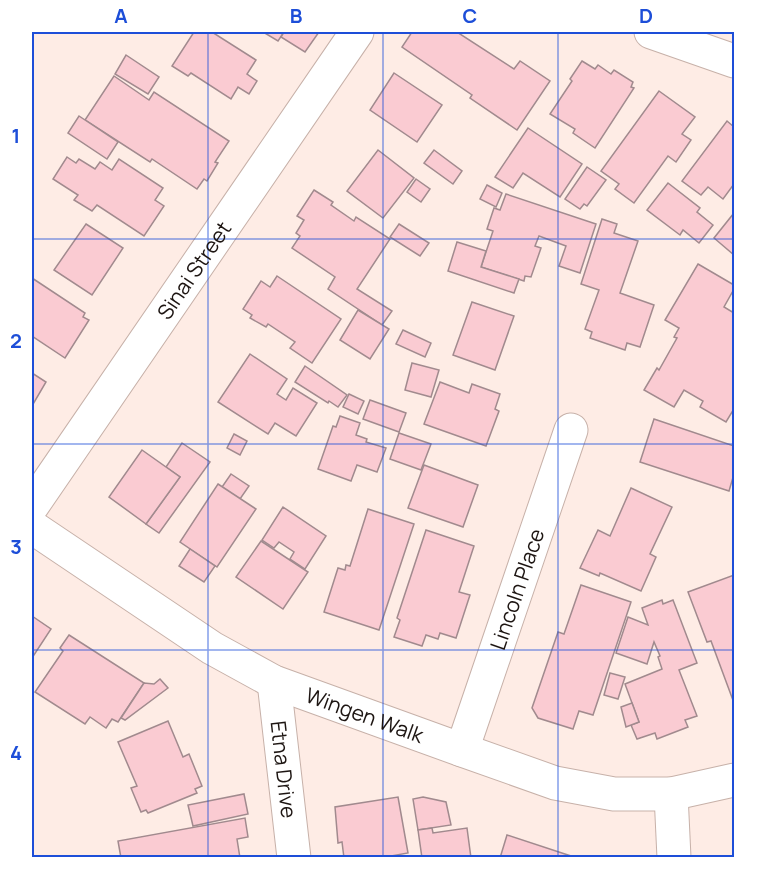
<svg xmlns="http://www.w3.org/2000/svg" width="766" height="889" font-family="Manrope,sans-serif">
  <style>
    .building { fill: #facbd2; stroke: #a18a8e; stroke-width: 1.5 }
    .lines { fill: none; stroke-linecap: round; stroke-linejoin: round }
    .street-casing { stroke: #c7b1a9; stroke-width: 35 }
    .street { stroke: #fff; stroke-width: 33 }
    .grid { fill: none; stroke: #1d4ed8; stroke-width: 1.5; stroke-opacity: 0.55 }
    .labels { text-anchor: middle; dominant-baseline: central; stroke-width: 4.5; stroke-linejoin: round; paint-order: stroke }
    .street-label { font-size: 21px; fill: #1d1512; stroke: #fff }
    .neatline { fill: none; stroke: #1d4ed8; stroke-width: 2 }
    .grid-label { font-size: 20px; text-anchor: middle; font-weight: bold; fill: #1d4ed8 }
  </style>
  <rect width="100%" height="100%" fill="#feece5"/>
  <g class="building">
    <polygon points="194,32 212,32 256,60 247,74 257,81 249,94 238,87 231,99 191,73 188,76 172,66"/>
    <polygon points="263,32 284,32 278,41"/>
    <polygon points="284,32 319,32 305,52 281,37"/>
    <polygon points="412,32 457,32 514,69 520,61 550,81 517,130 470,98 472,95 402,47"/>
    <polygon points="126,55 159,77 148,94 115,74"/>
    <polygon points="582,61 595,69 598,65 611,74 614,70 633,82 631,87 634,88 595,148 573,133 575,129 550,114 572,81 570,79"/>
    <polygon points="394,73 442,105 417,142 370,110"/>
    <polygon points="114,76 149,100 154,92 229,141 215,162 218,163 207,181 204,179 197,189 152,159 150,162 85,120"/>
    <polygon points="659,91 695,117 682,134 691,140 676,162 668,156 634,203 615,189 619,184 601,171"/>
    <polygon points="79,116 118,142 107,159 68,133"/>
    <polygon points="727,121 734,127 734,184 723,199 708,187 701,195 682,181"/>
    <polygon points="528,128 582,164 560,197 523,173 513,188 495,177"/>
    <polygon points="378,150 414,178 383,218 347,191"/>
    <polygon points="434,150 462,171 453,184 424,163"/>
    <polygon points="67,157 76,163 79,159 95,169 100,162 112,170 119,159 163,188 155,200 164,206 144,236 97,205 92,211 74,200 78,195 53,179"/>
    <polygon points="587,167 606,180 587,206 584,204 580,209 565,199"/>
    <polygon points="416,179 430,189 421,202 407,192"/>
    <polygon points="668,183 700,208 697,212 713,225 699,243 683,230 680,235 647,210"/>
    <polygon points="487,185 502,193 496,207 480,199"/>
    <polygon points="314,190 333,202 331,205 354,221 356,217 390,239 357,289 392,311 382,325 328,289 335,277 292,248 300,236 296,233 304,220 297,216"/>
    <polygon points="506,194 596,224 580,273 559,266 566,246 539,236 535,246 541,248 531,277 525,276 524,281 481,267 493,231 487,229 494,208 500,210"/>
    <polygon points="734,213 734,255 714,238"/>
    <polygon points="602,219 617,224 614,233 638,241 620,293 654,305 640,347 627,343 625,350 590,338 592,332 585,329 599,290 581,284"/>
    <polygon points="86,224 123,248 92,295 54,270"/>
    <polygon points="399,224 429,243 420,256 390,237"/>
    <polygon points="457,242 486,251 481,267 519,279 514,293 448,271"/>
    <polygon points="698,264 734,285 734,289 724,307 734,313 734,414 732,412 726,422 700,407 703,401 684,390 674,407 644,390 657,368 659,370 677,338 674,337 679,328 665,320"/>
    <polygon points="277,276 341,319 312,363 290,348 295,342 268,324 266,327 250,318 252,315 243,309 261,281 270,287"/>
    <polygon points="32,278 85,313 83,317 89,320 65,358 32,336"/>
    <polygon points="472,302 514,316 495,370 453,355"/>
    <polygon points="358,310 389,329 370,359 340,340"/>
    <polygon points="403,330 431,343 425,357 396,344"/>
    <polygon points="250,354 287,379 277,394 286,400 293,388 317,403 296,436 275,423 268,434 218,402"/>
    <polygon points="412,363 439,370 431,397 405,390"/>
    <polygon points="305,366 347,395 338,407 329,401 328,403 295,382"/>
    <polygon points="32,373 46,382 32,406"/>
    <polygon points="440,382 469,393 472,384 500,394 495,409 499,411 486,446 424,424"/>
    <polygon points="349,394 364,401 358,414 343,407"/>
    <polygon points="370,400 406,413 399,432 363,419"/>
    <polygon points="340,416 360,423 356,435 367,439 366,442 386,448 377,472 357,465 351,481 318,469 333,426 336,427"/>
    <polygon points="654,419 734,446 734,474 729,491 640,462"/>
    <polygon points="399,433 431,444 421,470 390,459"/>
    <polygon points="234,434 247,441 240,455 227,448"/>
    <polygon points="182,443 210,462 159,533 146,524 180,477 166,467"/>
    <polygon points="142,450 180,477 146,524 109,497"/>
    <polygon points="424,465 478,485 463,527 408,508"/>
    <polygon points="231,474 249,486 240,499 222,487"/>
    <polygon points="218,484 256,509 217,567 180,542"/>
    <polygon points="631,488 672,507 650,554 656,557 641,591 600,573 599,576 580,568 598,530 610,536"/>
    <polygon points="283,507 326,536 305,569 290,559 294,552 279,542 274,548 262,540"/>
    <polygon points="368,509 414,524 379,630 324,612 338,568 345,570 346,565 350,566"/>
    <polygon points="426,530 474,546 459,592 470,595 456,638 440,633 438,639 426,635 422,646 394,637 400,620 397,618"/>
    <polygon points="261,541 308,572 283,609 236,577"/>
    <polygon points="190,549 215,566 204,582 179,566"/>
    <polygon points="734,575 734,703 711,641 707,642 688,592"/>
    <polygon points="581,585 631,602 593,715 579,711 573,729 538,718 532,708 558,632 564,634"/>
    <polygon points="662,600 663,604 673,600 697,663 679,670 697,716 685,720 688,727 657,739 655,733 637,739 631,725 639,722 625,684 662,669 658,657 660,656 654,642 647,664 616,653 628,617 648,625 642,608"/>
    <polygon points="32,616 51,629 32,658"/>
    <polygon points="69,635 144,683 118,722 112,719 106,728 90,717 85,724 35,692 63,651 60,648"/>
    <polygon points="610,673 625,677 618,699 604,695"/>
    <polygon points="160,679 168,688 125,720 121,718 144,683 154,684"/>
    <polygon points="632,703 639,722 626,727 621,707"/>
    <polygon points="168,721 183,757 189,754 202,786 195,789 197,793 148,813 146,810 141,812 131,788 137,786 118,742"/>
    <polygon points="244,794 248,814 193,826 188,805"/>
    <polygon points="398,797 408,853 380,858 344,858 342,842 338,843 335,807"/>
    <polygon points="423,797 446,802 451,825 418,830 413,799"/>
    <polygon points="245,818 248,837 237,839 240,858 148,858 147,856 121,858 118,841"/>
    <polygon points="432,828 433,833 467,828 471,858 422,858 418,830"/>
    <polygon points="507,835 571,856 570,858 500,858"/>
  </g>
  <g class="lines">
    <defs>
      <g id="street">
        <polyline points="651,32 734,61"/>
        <path id="s1" d="M 32,506 L 357,32"/>
        <path id="s2" d="M 32,527 L 212,648 L 274,682 L 462,750 L 555,783 L 614,794 L 671,794 L 734,780"/>
        <path id="s3" d="M 274,682 L 294,858"/>
        <path id="s4" d="M 462,750 L 571,430"/>
        <polyline points="671,794 674,858"/>
      </g>
    </defs>
    <use href="#street" class="street-casing"/>
    <use href="#street" class="street"/>
  </g>
  <path class="grid" d="M 208,32 L 208,858M 383,32 L 383,858M 558,32 L 558,858M 32,239 L 734,239M 32,444 L 734,444M 32,650 L 734,650"/>
  <g class="labels">
    <g class="street-label">
      <text stroke="none"><textPath href="#s1" startOffset="286">Sinai Street</textPath></text>
      <text stroke="none"><textPath href="#s4" startOffset="170">Lincoln Place</textPath></text>
      <text stroke="none"><textPath href="#s2" startOffset="384">Wingen Walk</textPath></text>
      <text stroke="none"><textPath href="#s3" startOffset="88">Etna Drive</textPath></text>
    </g>
  </g>
  <rect width="766" height="889" fill="none" stroke="#ffffff" stroke-width="66"/>
  <rect x="33" y="33" width="700" height="823" class="neatline"/>
  <g class="grid-label">
    <text x="121" y="23">A</text>
    <text x="296" y="23">B</text>
    <text x="470" y="23">C</text>
    <text x="646" y="23">D</text>
    <text x="16" y="143">1</text>
    <text x="16" y="348">2</text>
    <text x="16" y="554">3</text>
    <text x="16" y="760">4</text>
  </g>
</svg>
